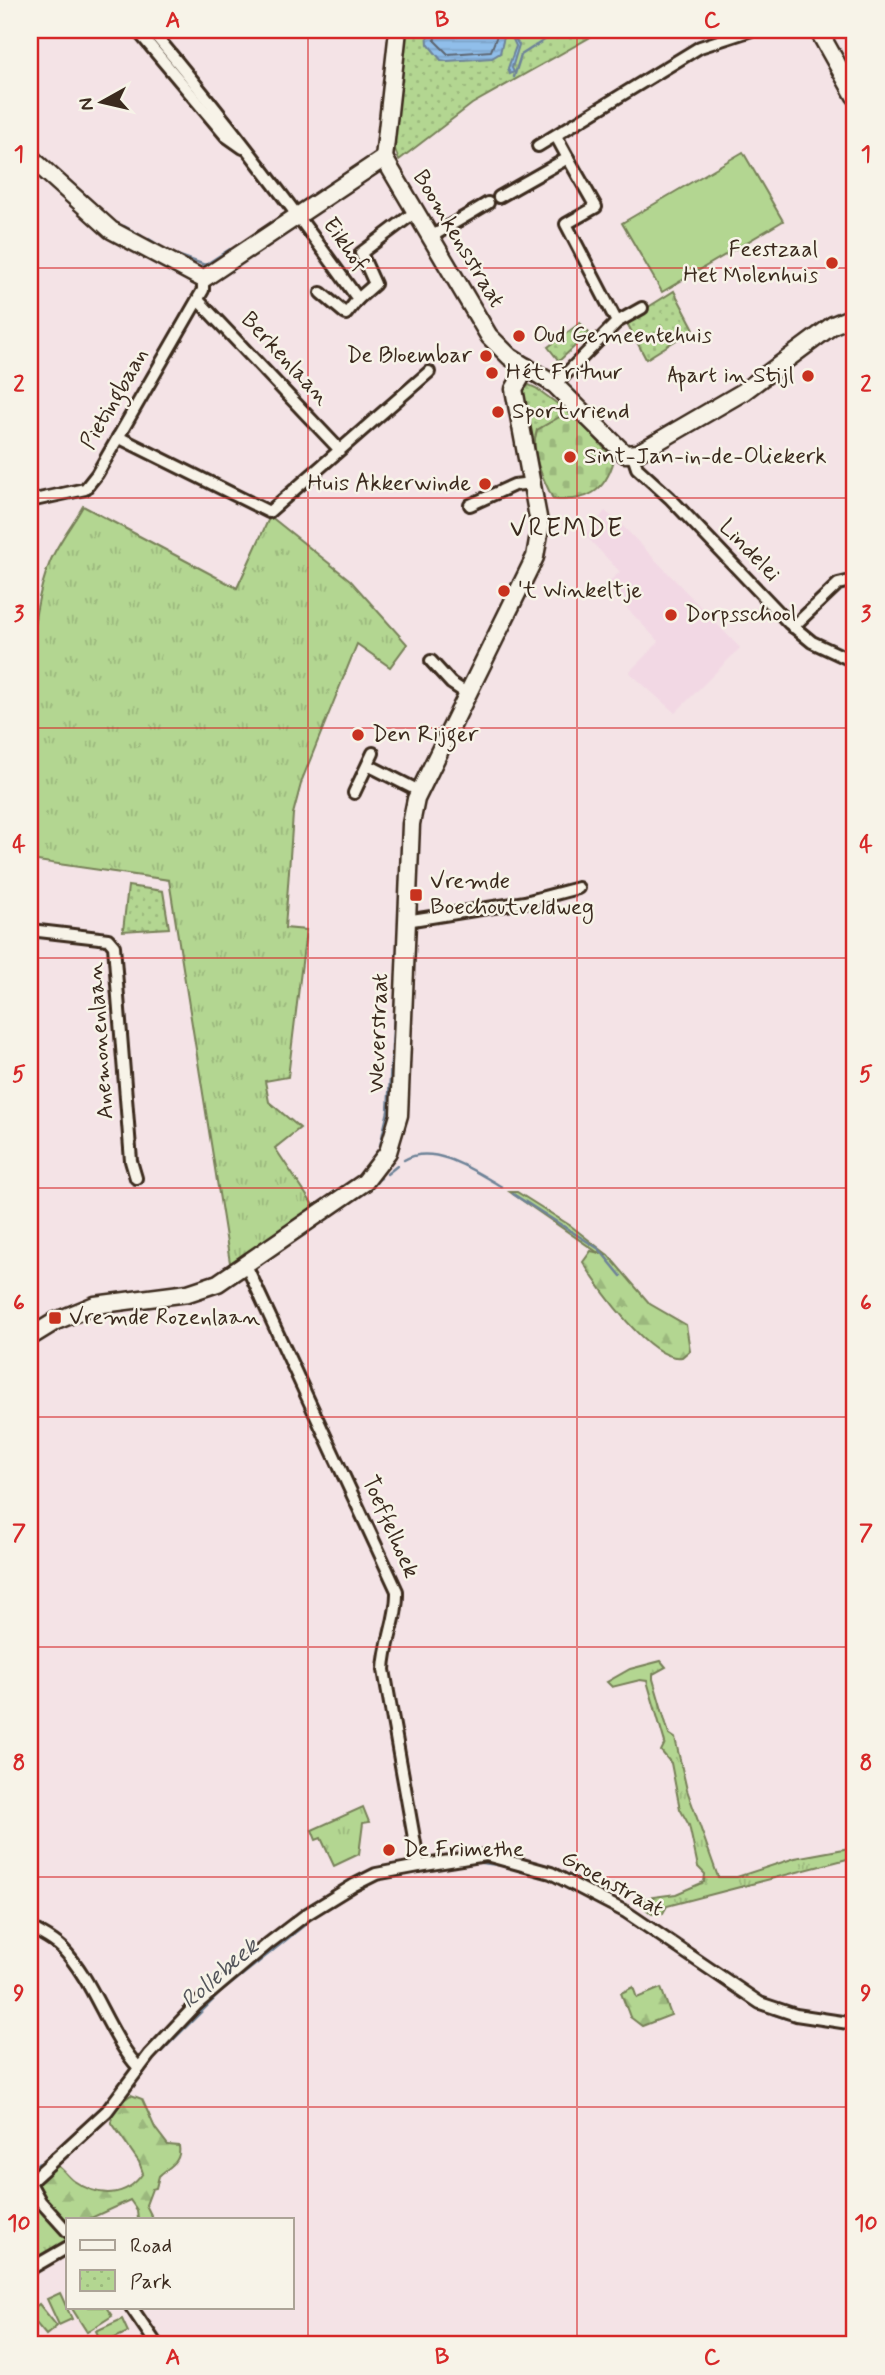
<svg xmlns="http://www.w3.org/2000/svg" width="885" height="2375" font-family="Mynerve,sans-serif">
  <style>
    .built { fill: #f2d8e4 }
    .grass { fill: url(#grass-tufts); stroke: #778058; stroke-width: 2 }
    .forest { fill: url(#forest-firs); stroke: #778058; stroke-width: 2 }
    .cemetery { fill: url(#cemetery-stones); stroke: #778058; stroke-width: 2 }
    .park { fill: url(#park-dots); stroke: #778058; stroke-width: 2 }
    .garden { fill: #b3d691; stroke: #778058; stroke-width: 2 }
    .water { fill: url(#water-rules); stroke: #6e8398; stroke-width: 2 }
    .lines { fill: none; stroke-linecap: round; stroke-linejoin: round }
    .shore { stroke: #5d6570; stroke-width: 2 }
    .stream { stroke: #6e8398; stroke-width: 2.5 }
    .street-casing { stroke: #3b2a1e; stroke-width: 16 }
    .secondary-casing { stroke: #3b2a1e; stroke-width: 21 }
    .street { stroke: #f7f3e8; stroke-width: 10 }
    .secondary { stroke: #f7f3e8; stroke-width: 16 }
    .grid { fill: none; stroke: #d62828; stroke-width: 2; stroke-opacity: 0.55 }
    .poi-dot { fill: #c8321e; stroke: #f7f3e8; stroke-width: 2.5 }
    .labels { text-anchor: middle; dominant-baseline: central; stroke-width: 5; stroke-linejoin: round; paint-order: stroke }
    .street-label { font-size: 23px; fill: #3b2a1e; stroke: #f7f3e8 }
    .poi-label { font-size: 23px; fill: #3b2a1e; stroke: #f7f3e8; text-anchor: start }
    .water-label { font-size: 24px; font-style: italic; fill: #54565b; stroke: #f7f3e8 }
    .quarter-label { font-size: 26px; letter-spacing: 2px; fill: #3b2a1e; stroke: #f7f3e8 }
    .neatline { fill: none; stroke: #d62828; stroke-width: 2.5 }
    .grid-label { font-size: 23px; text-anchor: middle; font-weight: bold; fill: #d62828 }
  </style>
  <defs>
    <pattern id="grass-tufts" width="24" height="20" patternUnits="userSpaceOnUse" patternTransform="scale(1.75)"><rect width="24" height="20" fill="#b3d691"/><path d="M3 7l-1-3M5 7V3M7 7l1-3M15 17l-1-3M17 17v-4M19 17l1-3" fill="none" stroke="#9bb87d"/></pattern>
    <pattern id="forest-firs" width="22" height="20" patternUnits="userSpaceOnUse" patternTransform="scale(1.75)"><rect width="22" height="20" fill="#b3d691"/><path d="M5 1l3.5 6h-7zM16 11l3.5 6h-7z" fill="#9bb87d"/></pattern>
    <pattern id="cemetery-stones" width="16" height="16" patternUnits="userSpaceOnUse" patternTransform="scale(1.75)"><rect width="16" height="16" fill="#b3d691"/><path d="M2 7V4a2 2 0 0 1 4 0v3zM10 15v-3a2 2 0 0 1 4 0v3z" fill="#9bb87d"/></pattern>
    <pattern id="park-dots" width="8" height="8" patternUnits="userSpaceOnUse" patternTransform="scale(1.75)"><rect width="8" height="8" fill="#b3d691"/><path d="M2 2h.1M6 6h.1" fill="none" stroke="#9bb87d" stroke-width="1.8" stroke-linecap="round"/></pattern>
    <pattern id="water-rules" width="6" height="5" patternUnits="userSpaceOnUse" patternTransform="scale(1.75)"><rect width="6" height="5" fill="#90beea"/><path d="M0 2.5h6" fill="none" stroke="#7da3c8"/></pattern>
  </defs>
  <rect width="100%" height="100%" fill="#f4e3e6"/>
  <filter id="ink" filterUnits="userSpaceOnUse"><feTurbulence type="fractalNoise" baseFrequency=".0143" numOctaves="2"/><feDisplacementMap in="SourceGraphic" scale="14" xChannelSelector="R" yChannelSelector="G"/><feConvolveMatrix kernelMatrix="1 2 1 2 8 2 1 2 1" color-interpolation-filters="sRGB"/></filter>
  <g filter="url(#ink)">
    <polygon class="built" points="605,511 620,523 740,648 675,713 629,672 659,642 605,585 620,572 585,535"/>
    <g class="grass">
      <path d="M 83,506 L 237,588 L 270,516 L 350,580 L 407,644 L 390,667 L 357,644 L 302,780 L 293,814 L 285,928 L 306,930 L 288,1077 L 265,1081 L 269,1102 L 300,1128 L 275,1148 L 315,1208 L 231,1269 L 169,880 L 30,860 C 30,775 18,640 50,562 C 58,542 73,524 83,506 Z"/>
      <polygon points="510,1192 517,1192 571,1226 608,1255 597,1252"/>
      <polygon points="661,1661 666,1667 653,1674 653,1679 669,1734 675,1738 687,1790 718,1877 737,1877 795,1858 855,1847 855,1857 667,1906 663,1913 652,1914 646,1909 645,1898 676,1894 704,1882 705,1874 698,1867 689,1825 680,1809 671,1763 661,1751 665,1743 647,1681 640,1680 612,1687 607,1682 630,1669"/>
      <polygon points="363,1807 369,1822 363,1823 359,1854 334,1866 321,1838 316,1840 312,1830"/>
      <polygon points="38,2209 68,2239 30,2262 30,2217"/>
    </g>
    <g class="forest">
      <path d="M 591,1251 L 608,1255 L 650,1304 L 686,1325 L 690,1350 L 682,1357 C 650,1362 599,1288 583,1262 Z"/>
      <polygon points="633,1987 637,1998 661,1988 671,2015 642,2026 630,2017 621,1993"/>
      <path d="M 131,2095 L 142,2099 L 155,2128 L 168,2145 L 179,2146 C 182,2163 168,2167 159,2176 L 156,2188 L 152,2189 L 146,2205 L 153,2219 L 138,2219 L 137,2210 L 130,2200 L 89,2219 L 68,2219 L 63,2222 L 37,2189 C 37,2179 49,2167 58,2166 C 64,2170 68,2177 74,2181 C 99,2198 126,2198 143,2173 L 139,2162 L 112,2123 L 111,2116 L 122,2101 Z"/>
    </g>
    <path class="cemetery" d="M 561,416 L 581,421 L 614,460 C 605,493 586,502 553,499 C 542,476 531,457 536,430 Z"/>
    <g class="park">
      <polygon points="405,30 603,30 472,104 399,160 394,147"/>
      <polygon points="674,291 694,329 646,359 626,321"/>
      <polygon points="580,323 589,333 559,361 548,347"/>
      <polygon points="529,385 536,388 581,421 561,416 537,430 533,446 522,391"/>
      <polygon points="128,886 163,891 169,928 123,931"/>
    </g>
    <g class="garden">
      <polygon points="743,152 783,221 662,292 622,223"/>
      <polygon points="60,2293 72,2319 59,2325 47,2299"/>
      <polygon points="39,2304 57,2326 46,2335 30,2316 30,2311"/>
      <polygon points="71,2307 106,2307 112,2316 87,2332"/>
      <polygon points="122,2319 128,2332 102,2344 96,2331"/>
    </g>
    <polygon class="water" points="427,30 509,30 519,45 512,68 514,72 510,74 508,68 516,46 510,33 505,33 500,53 492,58 447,61 441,60 428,44"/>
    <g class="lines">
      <polyline class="shore" points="434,30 435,41 448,54 491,51 499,30"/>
      <g class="stream">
        <polyline points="402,77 406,30"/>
        <polyline points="514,77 521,55 560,30"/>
        <polyline points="124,226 142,236"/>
        <polyline points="149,239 160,246"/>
        <polyline points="177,255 205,265 230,249"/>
        <polyline points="380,1146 388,1111 394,1014"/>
        <path d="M 404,1160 C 434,1142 476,1172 502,1187"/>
        <polyline points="387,1174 397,1166"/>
        <polyline points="372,1184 381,1178"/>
        <polyline points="513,1194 599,1249 621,1276"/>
        <polyline points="474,1862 506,1866"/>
        <polyline points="384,1878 402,1874"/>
        <polyline points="772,2014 787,2019"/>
        <polyline points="825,2025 855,2029"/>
        <polyline points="160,2053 220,1993 307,1923"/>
        <polyline points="58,2148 76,2133"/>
        <polyline points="30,2166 41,2163 53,2153"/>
      </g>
      <defs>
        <g id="street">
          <polyline points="137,30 226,136 243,148"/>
          <path d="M 151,30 C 224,117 292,206 358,299 L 346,314 L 321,293"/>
          <polyline points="538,146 700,47 752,30"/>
          <polyline points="568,158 596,207 566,224 617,322"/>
          <polyline points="499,197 568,158 556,136"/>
          <polyline points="429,238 488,203"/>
          <polyline points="358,299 375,284 361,253 415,212"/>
          <polyline points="198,300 339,449"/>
          <polyline points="555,385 617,322 642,308"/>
          <polyline points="118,437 269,512 429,372"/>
          <polyline points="625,454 634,459 637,468 670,498 789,623 812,642 855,662"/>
          <polyline points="30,501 85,489 97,474 203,290 203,279"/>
          <polyline points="470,505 514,485 532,483"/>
          <polyline points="793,627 838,584 855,580"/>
          <polyline points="431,661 451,683 466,693"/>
          <polyline points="368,765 419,791"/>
          <polyline points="354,793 373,753"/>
          <polyline points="406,921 525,902 578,888"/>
          <polyline points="30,930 108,939 114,946 131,1161 136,1178"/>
          <path d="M 246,1265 L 397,1591 C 398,1618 385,1642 384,1670 L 419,1866"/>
          <path d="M 30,1927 C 41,1934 53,1939 62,1948 C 95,1982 107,2033 139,2068"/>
          <polyline points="30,2182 107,2111 149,2055 196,2005 269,1943 307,1914 354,1885 376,1874 419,1866 486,1855 551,1873 626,1912 760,2003 796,2015 855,2024"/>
          <polyline points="30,2183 40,2201 68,2232"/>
          <polyline points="30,2269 68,2247"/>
          <polyline points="131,2307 157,2345"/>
        </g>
        <g id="secondary">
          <polyline points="818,30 855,96"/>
          <polyline points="30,157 111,230 203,279 384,158"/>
          <polyline points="384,158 489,336 510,357 555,385 625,454 638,453 743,392 833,325 855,316"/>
          <polyline points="384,158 398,30"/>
          <polyline points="30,1337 56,1321 95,1305 188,1293 218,1283 365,1182 388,1152 399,1115 411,824 416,799 535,557 540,528 514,389 527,367"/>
        </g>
      </defs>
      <use href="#street" class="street-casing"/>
      <use href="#secondary" class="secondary-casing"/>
      <use href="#street" class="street"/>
      <use href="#secondary" class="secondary"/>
    </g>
  </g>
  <path class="grid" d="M 308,30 L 308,2345M 577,30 L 577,2345M 30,268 L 855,268M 30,498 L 855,498M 30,728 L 855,728M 30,958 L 855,958M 30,1188 L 855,1188M 30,1417 L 855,1417M 30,1647 L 855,1647M 30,1877 L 855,1877M 30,2107 L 855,2107"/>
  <g class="poi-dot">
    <circle cx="832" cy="263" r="7"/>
    <circle cx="519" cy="336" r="7"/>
    <circle cx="486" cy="356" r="7"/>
    <circle cx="492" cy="373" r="7"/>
    <circle cx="808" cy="376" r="7"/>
    <circle cx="498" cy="412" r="7"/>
    <circle cx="570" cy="457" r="7"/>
    <circle cx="485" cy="484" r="7"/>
    <circle cx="504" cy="591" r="7"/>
    <circle cx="671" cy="615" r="7"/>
    <circle cx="358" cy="735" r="7"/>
    <rect x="409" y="888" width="14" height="14" rx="3.5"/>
    <rect x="48" y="1311" width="14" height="14" rx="3.5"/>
    <circle cx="389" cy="1850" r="7"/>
  </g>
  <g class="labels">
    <g class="street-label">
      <text transform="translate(458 239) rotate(59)">Boomkensstraat</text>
      <text transform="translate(345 245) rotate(54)">Eikhof</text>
      <text transform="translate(285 359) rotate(47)">Berkenlaan</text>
      <text transform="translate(115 399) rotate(-60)">Pietingbaan</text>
      <text transform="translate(749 551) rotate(46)">Lindelei</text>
      <text transform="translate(379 1033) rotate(-88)">Weverstraat</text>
      <text transform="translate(101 1041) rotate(-94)">Anemonenlaan</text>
      <text transform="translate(390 1527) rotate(66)">Toeffelhoek</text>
      <text transform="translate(612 1884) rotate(29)">Groenstraat</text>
    </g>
    <g class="poi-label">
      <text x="818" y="250" text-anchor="end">Feestzaal<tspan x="818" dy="26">Het Molenhuis</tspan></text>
      <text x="533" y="336">Oud Gemeentehuis</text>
      <text x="472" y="356" text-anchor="end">De Bloembar</text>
      <text x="506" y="373">Hét Frituur</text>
      <text x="794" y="376" text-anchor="end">Apart in Stijl</text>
      <text x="512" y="412">Sportvriend</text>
      <text x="584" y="457">Sint-Jan-in-de-Oliekerk</text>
      <text x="471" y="484" text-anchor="end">Huis Akkerwinde</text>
      <text x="518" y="591">'t Winkeltje</text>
      <text x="685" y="615">Dorpsschool</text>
      <text x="372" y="735">Den Rijger</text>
      <text x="430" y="882">Vremde<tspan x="430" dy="26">Boechoutveldweg</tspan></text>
      <text x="69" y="1318">Vremde Rozenlaan</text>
      <text x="403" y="1850">De Frimethe</text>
    </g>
    <g class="water-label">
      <text transform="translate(220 1974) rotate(-41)">Rollebeek</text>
    </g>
    <g class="quarter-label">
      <text x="567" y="529">VREMDE</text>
    </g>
  </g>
  <rect width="885" height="2375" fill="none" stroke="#f7f3e8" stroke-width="77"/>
  <rect x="66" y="2218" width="228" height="91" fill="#f7f3e8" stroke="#aca397" stroke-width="2"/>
  <rect x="80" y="2240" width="35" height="10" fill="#f7f3e8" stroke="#aca397" stroke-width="2"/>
  <text x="130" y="2252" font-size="21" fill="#3b2a1e">Road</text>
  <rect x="80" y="2270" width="35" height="21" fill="url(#park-dots)" stroke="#aca397" stroke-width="2"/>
  <text x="130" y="2288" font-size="21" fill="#3b2a1e">Park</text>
  <g transform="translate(102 102) rotate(262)" stroke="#f7f3e8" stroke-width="5" paint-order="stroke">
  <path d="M0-5L12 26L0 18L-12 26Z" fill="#3b2a1e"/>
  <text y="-10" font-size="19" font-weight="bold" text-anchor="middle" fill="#3b2a1e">N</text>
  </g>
  <rect x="38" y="38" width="808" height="2298" class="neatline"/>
  <g class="grid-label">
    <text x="173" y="27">A</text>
    <text x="442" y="27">B</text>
    <text x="712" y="27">C</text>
    <text x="19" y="161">1</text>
    <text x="866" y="161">1</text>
    <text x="19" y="391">2</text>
    <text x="866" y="391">2</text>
    <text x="19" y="621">3</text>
    <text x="866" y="621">3</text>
    <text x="19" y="851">4</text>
    <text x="866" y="851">4</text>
    <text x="19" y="1081">5</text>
    <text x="866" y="1081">5</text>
    <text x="19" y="1310">6</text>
    <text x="866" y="1310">6</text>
    <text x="19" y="1540">7</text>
    <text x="866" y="1540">7</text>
    <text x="19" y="1770">8</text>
    <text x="866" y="1770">8</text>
    <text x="19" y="2000">9</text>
    <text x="866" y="2000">9</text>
    <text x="19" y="2230">10</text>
    <text x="866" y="2230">10</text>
    <text x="173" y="2364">A</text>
    <text x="442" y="2364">B</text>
    <text x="712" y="2364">C</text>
  </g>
</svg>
